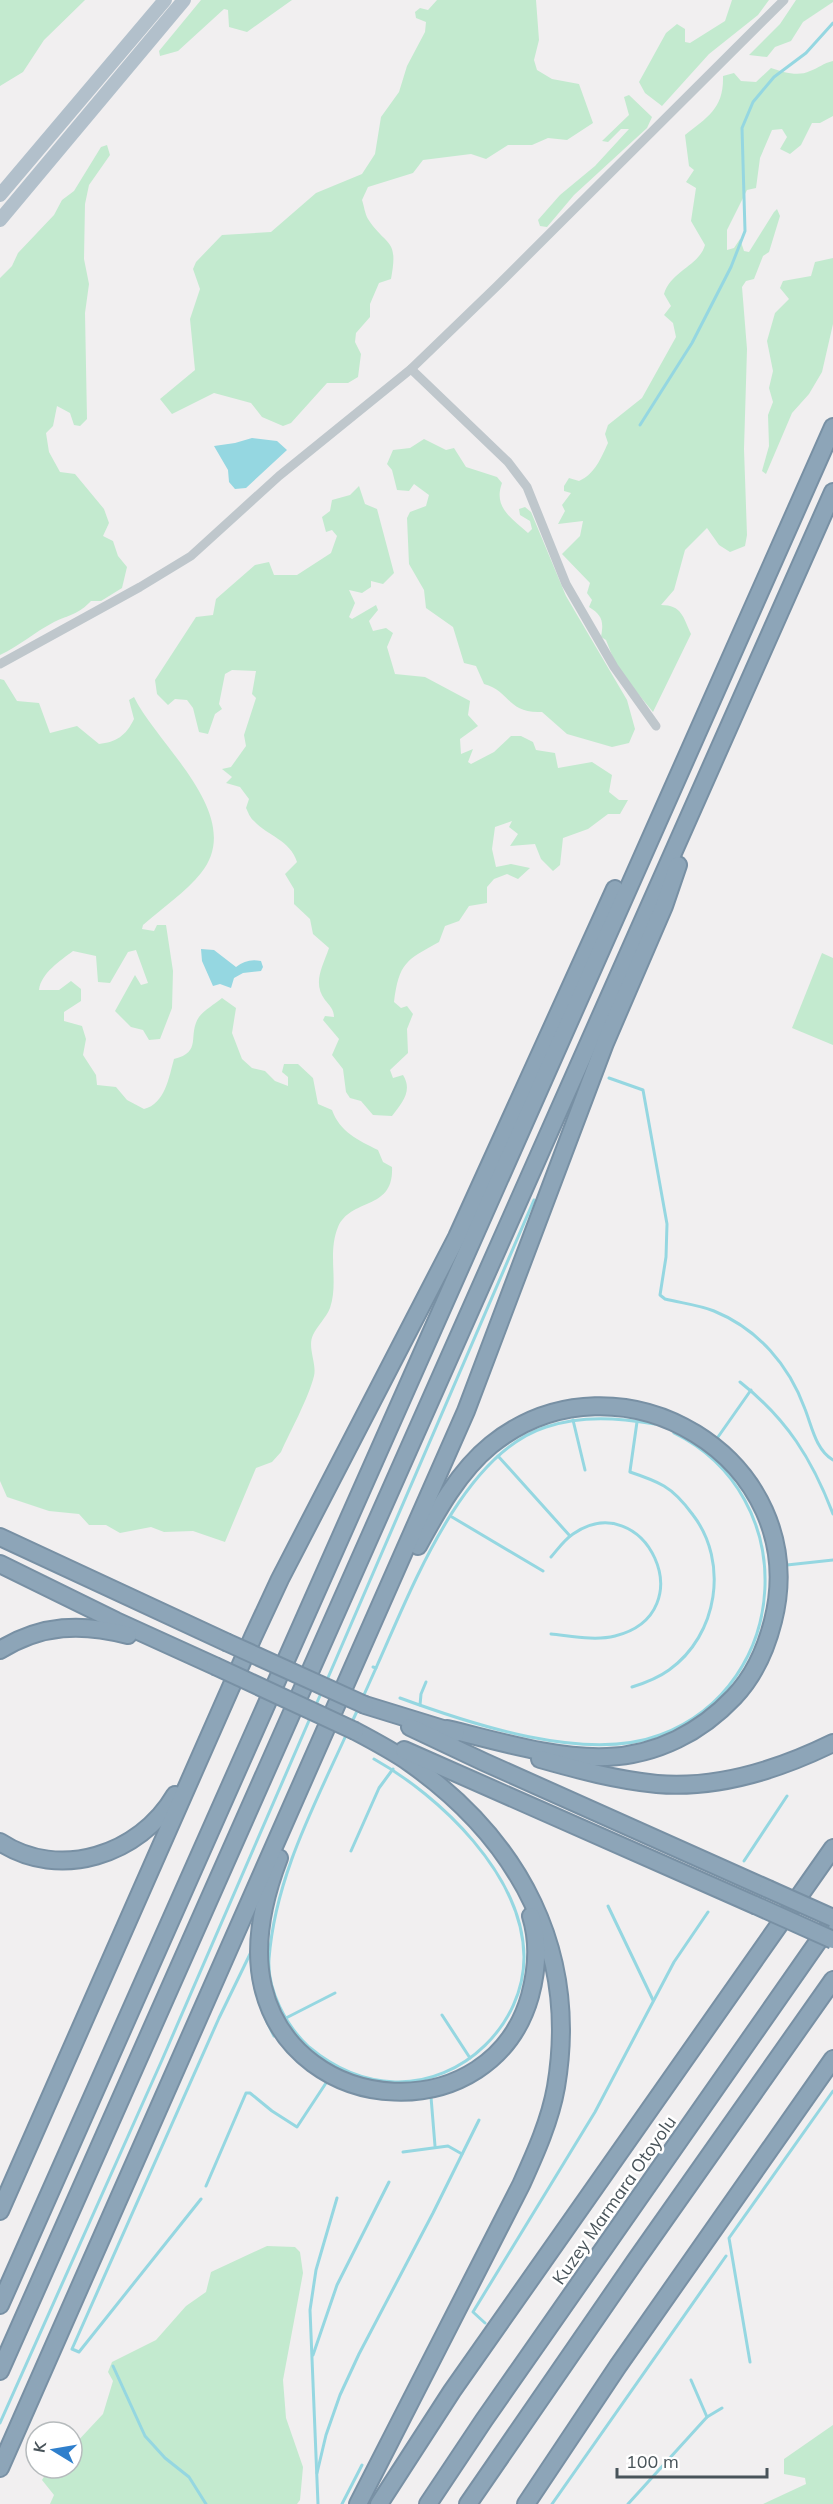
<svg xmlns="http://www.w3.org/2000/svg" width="833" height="2504" font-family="Mulish,sans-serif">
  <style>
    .green { fill: #c3eacf }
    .water { fill: #95d7e1 }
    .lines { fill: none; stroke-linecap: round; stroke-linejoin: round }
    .stream { stroke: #95d7e1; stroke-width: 3 }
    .highway-casing { stroke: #7890a4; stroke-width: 20 }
    .street { stroke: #bfc7cc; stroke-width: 9 }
    .primary { stroke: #b2c0cb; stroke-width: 14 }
    .highway { stroke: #8da5b8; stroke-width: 16 }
    .highway-bridge-casing { stroke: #7890a4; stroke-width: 20; stroke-linecap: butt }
    .highway-bridge { stroke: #8da5b8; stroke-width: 16 }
    .labels { text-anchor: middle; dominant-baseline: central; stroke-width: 5; stroke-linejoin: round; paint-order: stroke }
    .street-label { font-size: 18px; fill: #49545a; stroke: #fff }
  </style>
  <rect width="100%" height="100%" fill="#f1eff0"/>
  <g class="green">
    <polygon points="0,0 85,0 44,40 23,72 0,86"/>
    <polygon points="201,0 292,0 247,32 229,27 228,10 224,9 178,51 160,56 159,51"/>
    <path d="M 437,0 L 536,0 L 539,40 L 534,60 L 537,70 L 552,79 L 579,84 L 593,123 L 567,140 L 548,138 L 532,145 L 508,145 L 486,159 L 471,154 L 423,160 L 413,173 L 368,187 L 362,200 C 364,206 365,214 368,219 C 386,247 399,237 391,279 L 379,283 L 370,304 L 370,317 L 356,333 L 355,342 L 361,354 L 358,377 L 348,383 L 327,383 L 291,423 L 283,426 L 262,417 L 251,403 L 214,393 L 172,414 L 160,399 L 195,370 L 190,319 L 200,289 L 193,269 L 196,262 L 222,235 L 271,232 L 316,193 L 362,174 L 375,154 L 381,117 L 399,92 L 407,66 L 425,32 L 426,22 L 416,18 L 415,12 L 420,8 L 428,10 Z"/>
    <polygon points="732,0 769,0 758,15 709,54 662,106 645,93 639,82 666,33 677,24 685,29 685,42 690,43 725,21"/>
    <polygon points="796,0 833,0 833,2 803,22 791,41 775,47 767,57 749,55 780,24"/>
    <path d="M 833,61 L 833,116 L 820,123 L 812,123 L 801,145 L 790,154 L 780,149 L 787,137 L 782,129 L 772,130 L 760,158 L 756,188 L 747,190 L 727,230 L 727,250 L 734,248 L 740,239 L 744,251 L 749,252 L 774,212 L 777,209 L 780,216 L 769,252 L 763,256 L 754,279 L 746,281 L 742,287 L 747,349 L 744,449 L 747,535 L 745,546 L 730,552 L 719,545 L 707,528 L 685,550 L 674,590 L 661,605 C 682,605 683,617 691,634 L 653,712 L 617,668 L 606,640 L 601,637 C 604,621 602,615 589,607 L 592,600 L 587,593 L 590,583 L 562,554 L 580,536 L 583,521 L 558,524 L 565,511 L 562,505 L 571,493 L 564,491 L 564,486 L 569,478 L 579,481 C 595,474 601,458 608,443 L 605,434 L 608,425 L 642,398 L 676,337 L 673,323 L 664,315 L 671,306 L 664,294 C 671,271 699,266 705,245 L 691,221 L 696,188 L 686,182 L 694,170 L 689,166 L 685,135 C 708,117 724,108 723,76 L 734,73 L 741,81 L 756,82 L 771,68 C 783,72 798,77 810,71 C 819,68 823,63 833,61 Z"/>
    <polygon points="629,95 652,117 647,128 574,195 547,227 540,226 538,220 560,195 595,166 629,129 621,129 608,142 602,141 629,115 624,97"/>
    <path d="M 107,145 L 110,155 L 89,185 L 85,204 L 84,259 L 89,284 L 85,313 L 87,419 L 80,426 L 74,425 L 70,413 L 57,406 L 53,426 L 46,433 L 49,452 L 60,472 L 75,474 L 104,509 L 109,523 L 103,536 L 113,541 L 118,556 L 127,567 L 122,588 L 101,601 L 91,601 C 79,614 69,615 54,622 C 35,632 19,646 0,655 L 0,278 L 12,266 L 18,253 L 54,215 L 62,200 L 74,191 L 101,147 Z"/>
    <polygon points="833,258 833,324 822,372 809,394 792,413 766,474 762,471 769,446 768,415 773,402 769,388 773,371 767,341 775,313 789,299 780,288 783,281 811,276 815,262"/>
    <path d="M 424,439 L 446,450 L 454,448 L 466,467 L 497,477 L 502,483 C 493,507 511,518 528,533 L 532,529 L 530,521 L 520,515 L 519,509 L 525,507 L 531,512 L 566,596 L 627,700 L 635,729 L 629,743 L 612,747 L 567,734 L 542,712 C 508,714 510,691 484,684 L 476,666 L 464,663 L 453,627 L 426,608 L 424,590 L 409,564 L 407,518 L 410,512 L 426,506 L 429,495 L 414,484 L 409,491 L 397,490 L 392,470 L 387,464 L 393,450 L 410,448 Z"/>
    <path d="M 359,486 L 365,504 L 377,509 L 394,573 L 383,584 L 371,581 L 371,587 L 362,593 L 349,590 L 355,603 L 349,617 L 352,619 L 376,605 L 378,610 L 369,621 L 373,631 L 386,628 L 393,633 L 387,647 L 395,674 L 425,677 L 470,701 L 468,715 L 478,726 L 460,739 L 461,754 L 473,749 L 468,762 L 471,764 L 494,752 L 511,736 L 521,736 L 533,742 L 536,750 L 555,753 L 558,768 L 592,762 L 612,775 L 609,792 L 619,800 L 628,800 L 620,814 L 608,814 L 588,829 L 563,838 L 560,865 L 553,871 L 541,859 L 535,844 L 510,846 L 518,834 L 509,827 L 512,821 L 495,827 L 492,849 L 496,867 L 511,864 L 530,868 L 518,879 L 507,874 L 494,879 L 487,887 L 487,903 L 469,906 L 459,921 L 445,926 L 439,942 C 406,960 399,963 394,1002 L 401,1008 L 407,1006 L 413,1014 L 407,1029 L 408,1053 L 390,1070 L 393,1078 L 403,1075 C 413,1091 402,1103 392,1116 L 373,1115 L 361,1101 L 350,1098 L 346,1092 L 343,1069 L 332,1055 L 339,1039 L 323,1020 L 325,1016 L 334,1017 C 334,1009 329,1005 325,1000 C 312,983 323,966 329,948 L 313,934 L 310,919 L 294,904 L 294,889 L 285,874 L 297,862 C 290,840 268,836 254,821 C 250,818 248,812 246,808 L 249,799 L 240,787 L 226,783 L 232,777 L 222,769 L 231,767 L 246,746 L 244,735 L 256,698 L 252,694 L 256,671 L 232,670 L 225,674 L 219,704 L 222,709 L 215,714 L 208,734 L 199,732 L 193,708 L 187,700 L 175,699 L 168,705 L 157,694 L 155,680 L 196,617 L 213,615 L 216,599 L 255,565 L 269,562 L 274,575 L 297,575 L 331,553 L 337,536 L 332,530 L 326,532 L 322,517 L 330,511 L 332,500 L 350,495 Z"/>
    <path d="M 0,679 L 4,680 L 17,701 L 39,703 L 50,733 L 77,726 L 99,744 C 116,742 126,736 134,719 L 129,700 L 134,697 C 157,745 247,816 201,873 C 187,891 161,909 143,925 L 142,929 L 154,931 L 157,925 L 166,925 L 173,971 L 172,1008 L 160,1039 L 149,1040 L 143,1030 L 131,1027 L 115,1011 L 135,975 L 141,985 L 148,983 L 136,950 L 128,952 L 110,983 L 98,982 L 96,956 L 73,951 C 60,961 41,973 39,990 L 59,990 L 71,981 L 81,989 L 81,1001 L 64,1012 L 64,1021 L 82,1026 L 86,1039 L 83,1055 L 96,1075 L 97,1085 L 116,1087 L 127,1100 L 144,1109 C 165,1104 169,1077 174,1059 C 203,1052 187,1035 199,1017 C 204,1010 215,1004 222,998 L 236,1008 L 232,1033 L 242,1059 L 252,1068 L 265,1071 L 275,1081 L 288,1086 L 288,1077 L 282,1072 L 284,1064 L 298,1064 L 313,1078 L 318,1104 L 332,1110 C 340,1132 358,1140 378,1150 L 383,1162 L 392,1167 C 394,1211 351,1197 338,1227 C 327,1254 339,1281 330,1308 C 326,1318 317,1326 313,1335 C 307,1347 317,1364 314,1376 C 308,1399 291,1430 281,1452 L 272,1462 L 256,1468 L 225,1542 L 193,1531 L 164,1532 L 151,1527 L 120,1533 L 106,1525 L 89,1525 L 79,1514 L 49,1511 L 7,1497 L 0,1481 Z"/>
    <polygon points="822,953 833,958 833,1045 792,1028"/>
    <path d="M 267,2246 L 295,2247 L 300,2252 L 303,2273 L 283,2380 L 286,2418 L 303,2467 L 300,2500 L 297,2504 L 50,2504 L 54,2495 L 42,2480 C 49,2467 58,2468 72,2468 L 74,2445 L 103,2414 L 113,2381 L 108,2372 L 112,2362 L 156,2340 L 186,2306 L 206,2292 L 211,2272 Z"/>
    <polygon points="833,2425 833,2504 763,2504 806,2484 805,2478 784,2474 784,2459"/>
  </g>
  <g class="water">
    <polygon points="252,438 277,441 287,450 246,488 235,489 229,482 228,470 214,446 235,443"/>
    <path d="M 201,949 L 214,950 L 236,967 C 244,961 251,959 261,961 L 263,967 L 261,971 L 243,973 L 234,978 L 231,988 L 220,984 L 213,986 L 202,961 Z"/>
  </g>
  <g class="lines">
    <g class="stream">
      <polyline points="640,425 692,343 731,267 745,231 742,128 753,102 774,77 806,53 833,23"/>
      <path d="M 609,1078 L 643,1090 L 667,1224 L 666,1257 L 660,1295 L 665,1299 C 681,1303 699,1305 714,1311 C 758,1329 789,1365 805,1409 C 812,1427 816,1450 833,1460"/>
      <path d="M 740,1382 C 787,1419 812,1459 833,1514"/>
      <polyline points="573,1420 585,1470"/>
      <polyline points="718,1437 751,1390"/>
      <polyline points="498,1456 570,1536"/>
      <polyline points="630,1471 637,1422"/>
      <path d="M 630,1472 C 642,1476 654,1480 664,1486 C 676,1493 685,1504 693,1515 C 729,1562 718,1635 669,1670 C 658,1678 645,1683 632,1687"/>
      <polyline points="452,1517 543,1571"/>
      <polyline points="787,1565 833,1560"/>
      <path d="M 551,1634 C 571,1636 595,1641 615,1636 C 706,1613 644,1485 573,1534 C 564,1540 558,1549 551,1557"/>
      <path d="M 376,1668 C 410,1593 461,1454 546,1427 C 583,1415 618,1418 655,1424"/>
      <polyline points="327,1680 534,1200"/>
      <polyline points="363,1697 376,1668 373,1667"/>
      <path d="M 400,1698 C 471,1724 586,1763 660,1735 C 793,1685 802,1496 674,1433"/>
      <polyline points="420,1705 421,1694 426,1682"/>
      <polyline points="315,1707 322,1691"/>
      <polyline points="351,1724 358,1709"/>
      <path d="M 347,1733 C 314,1806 275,1878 269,1959 C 267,1990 286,2026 309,2047 C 334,2068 362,2081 395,2082 C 463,2084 524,2024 524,1957 C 523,1875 440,1796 374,1759"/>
      <polyline points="351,1851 379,1788 393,1769"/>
      <polyline points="744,1861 787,1796"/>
      <polyline points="608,1906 653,2000"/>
      <path d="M 252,1970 C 254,1994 263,2015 274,2036"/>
      <polyline points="442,2015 470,2058"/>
      <polyline points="286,2018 335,1993"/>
      <polyline points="431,2097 435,2146"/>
      <polyline points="403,2152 448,2146 462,2154"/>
      <polyline points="206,2186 246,2093 250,2093 272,2111 297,2127 326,2083"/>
      <polyline points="201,2199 79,2352 72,2349 219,2018 251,1952"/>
      <polyline points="485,2323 473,2312 595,2112 674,1962 708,1912"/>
      <polyline points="313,2355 337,2285 389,2182"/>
      <polyline points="750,2362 729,2238 833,2091"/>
      <polyline points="113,2366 145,2436 165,2458 189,2477 206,2504"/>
      <polyline points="691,2380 707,2417"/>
      <polyline points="0,2423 162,2060 311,1716"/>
      <polyline points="317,2473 326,2435 340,2395 359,2354 433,2213 479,2120"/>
      <polyline points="318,2504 310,2310 316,2270 337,2198"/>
      <polyline points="342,2504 362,2465"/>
      <polyline points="552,2504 726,2256"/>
      <polyline points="628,2504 707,2417 722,2408"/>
    </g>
    <defs>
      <g id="highway">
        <polyline points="0,1537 226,1642"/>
        <path d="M 418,1546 C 437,1511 459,1471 491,1445 C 619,1342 814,1459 773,1621 C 766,1649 754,1676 734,1697 C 701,1732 657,1755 607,1757 C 554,1759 498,1741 447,1729"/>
        <polyline points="0,1564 116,1621 215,1666"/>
        <path d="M 0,1650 C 42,1624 82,1623 128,1635"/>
        <polyline points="365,1705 456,1733"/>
        <polyline points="410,1727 484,1762 768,1889"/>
        <path d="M 355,1731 C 374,1741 393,1751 410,1763 C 520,1841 579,1951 556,2087 C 550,2121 535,2154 521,2185 L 358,2504"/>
        <polyline points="404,1750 755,1905"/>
        <path d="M 540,1759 C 579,1770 617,1780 657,1784 C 717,1789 780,1769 833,1743"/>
        <path d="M 0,1842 C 59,1881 140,1855 175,1795"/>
        <path d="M 279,1858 C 264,1897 253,1945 263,1987 C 295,2120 492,2130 530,1996 C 537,1970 539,1942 531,1916"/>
        <polyline points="0,2211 253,1637 280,1579 457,1237 615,889"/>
        <polyline points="0,2305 833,427"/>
        <polyline points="0,2371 833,492"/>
        <polyline points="0,2468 466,1411 605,1043 664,906 678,865"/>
        <polyline points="379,2504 452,2391 833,1848"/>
        <polyline points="428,2504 484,2420 833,1920"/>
        <polyline points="468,2504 636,2260 833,1980"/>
        <polyline points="526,2504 618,2366 833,2059"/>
      </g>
    </defs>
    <use href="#highway" class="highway-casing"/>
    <g class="street">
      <polyline points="411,369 508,462 527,487 566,584 614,667 656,726"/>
      <polyline points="0,664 140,587 191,556 279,476 411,369 496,287 784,0"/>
    </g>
    <g class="primary">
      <polyline points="0,195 165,0"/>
      <polyline points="0,220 184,0"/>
    </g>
    <use href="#highway" class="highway"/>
    <defs>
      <g id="highway-bridge">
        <polyline points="226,1642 365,1705"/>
        <polyline points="215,1666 355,1731"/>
        <polyline points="768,1889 833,1918"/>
        <polyline points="755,1905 833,1940"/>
      </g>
    </defs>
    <use href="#highway-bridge" class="highway-bridge-casing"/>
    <use href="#highway-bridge" class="highway-bridge"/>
  </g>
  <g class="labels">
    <g class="street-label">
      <text transform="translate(614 2200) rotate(-55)">Kuzey Marmara Otoyolu</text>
    </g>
  </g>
  <g transform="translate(54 2450) rotate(281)"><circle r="28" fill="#ffffff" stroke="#b6bbbd" stroke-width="1.5"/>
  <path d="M0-4.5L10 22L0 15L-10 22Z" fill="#2f7fcc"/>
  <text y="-9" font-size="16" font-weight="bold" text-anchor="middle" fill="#49545a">K</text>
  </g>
  <path d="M617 2468v9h150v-9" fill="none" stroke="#49545a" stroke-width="3"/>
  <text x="626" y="2468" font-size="18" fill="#49545a" stroke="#ffffff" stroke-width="4.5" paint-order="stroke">100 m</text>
</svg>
